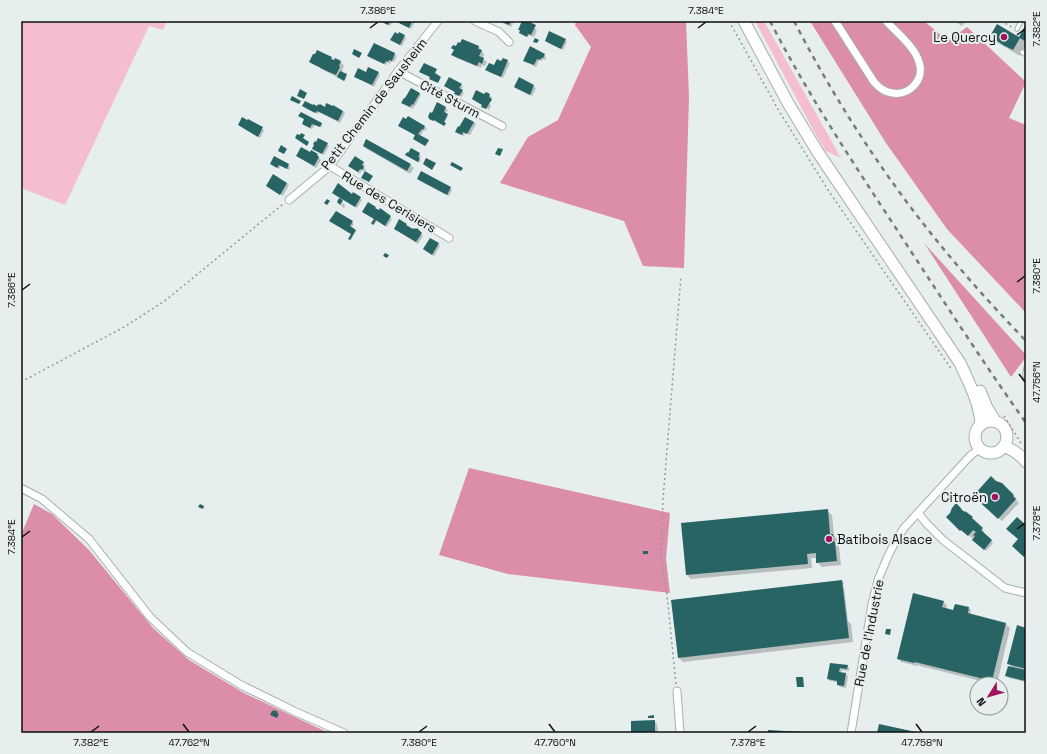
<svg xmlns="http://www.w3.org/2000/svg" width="1047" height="754" font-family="'Space Grotesk',sans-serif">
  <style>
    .green { fill: #f5bdd0 }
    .forest { fill: #dc8daa }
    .shadow { fill: #0003 }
    .building { fill: #286463 }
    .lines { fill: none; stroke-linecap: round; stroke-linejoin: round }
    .service-casing { stroke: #a8afaf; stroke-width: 5.5 }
    .minor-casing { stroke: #a8afaf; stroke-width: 9 }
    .primary-casing { stroke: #a8afaf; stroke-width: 13 }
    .path { stroke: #949a9a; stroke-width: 1.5; stroke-dasharray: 2 3; stroke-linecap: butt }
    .service { stroke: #fff; stroke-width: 3.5 }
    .minor { stroke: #fff; stroke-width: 7 }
    .primary { stroke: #fff; stroke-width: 11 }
    .rail { stroke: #777c7c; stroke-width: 2.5; stroke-dasharray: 5 5; stroke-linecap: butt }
    .ticks { fill: none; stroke: #0c0f0f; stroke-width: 1.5 }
    .poi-dot { fill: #a1145d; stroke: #e6eeee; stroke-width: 1.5 }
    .labels { text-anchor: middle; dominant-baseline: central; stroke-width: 4; stroke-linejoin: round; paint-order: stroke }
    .poi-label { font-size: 13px; fill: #0c0f0f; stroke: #e6eeee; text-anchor: end }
    .street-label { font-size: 13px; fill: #0c0f0f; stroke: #e6eeee }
    .neatline { fill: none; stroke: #0c0f0f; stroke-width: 1.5 }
    .ticks-label { font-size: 10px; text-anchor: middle; fill: #0c0f0f }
  </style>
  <rect width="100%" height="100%" fill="#e6eeee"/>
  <g class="green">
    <polygon points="21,21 167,21 163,30 149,26 65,205 21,188"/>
    <polygon points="755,21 764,21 841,158 826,151 817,137"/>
  </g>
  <g class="forest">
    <polygon points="576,21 686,21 689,97 684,268 643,266 624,221 500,183 528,137 558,120 591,47 575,25"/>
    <polygon points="810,21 924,21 948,41 967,27 1026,82 1009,118 1026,125 1026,313 947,229 886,143"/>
    <polygon points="924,243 1026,355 1026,357 1011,377"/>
    <polygon points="469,468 670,513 666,559 670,593 508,574 439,555"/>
    <polygon points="34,504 52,514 89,550 153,628 189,660 244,693 329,733 21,733 21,535"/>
  </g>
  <g class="shadow">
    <polygon points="380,21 392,21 393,22 390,26"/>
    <polygon points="400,21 414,21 415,22 411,29 401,24 399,22"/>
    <polygon points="499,21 514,21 511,27"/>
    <polygon points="524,21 525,21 537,30 534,37 529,35 528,37 521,34"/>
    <polygon points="956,21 967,21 961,26"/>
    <polygon points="1026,27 1026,46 1020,56 998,43 991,36 1019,39"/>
    <polygon points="404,36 406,38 402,46 394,42"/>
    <polygon points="565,40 567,42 563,50 548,43 546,41"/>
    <polygon points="374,44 395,54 397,56 394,62 392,61 390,64 388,62 386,65 371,58 369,56"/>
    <polygon points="479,47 484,54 483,59 487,62 485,66 482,65 481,68 456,58 453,54"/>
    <polygon points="544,55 546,57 545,60 543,59 542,61 539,60 536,67 526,62 524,60"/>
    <polygon points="331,58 335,61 336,60 341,62 344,66 342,70 343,71 342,73 347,76 345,81 325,71 323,69 314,65 310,62"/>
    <polygon points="503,59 510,63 503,78 489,72 487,70 502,62"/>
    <polygon points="366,73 378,73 380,75 374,87 357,78"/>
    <polygon points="529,84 536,88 532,96 517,89 515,87"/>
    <polygon points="461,85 463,87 461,90 464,93 461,97 446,86"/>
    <polygon points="419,93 421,95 415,106 414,106 413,109 404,104"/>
    <polygon points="486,93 492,97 490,99 492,100 491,102 489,100 489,103 491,106 489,110 473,99 485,96"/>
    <polygon points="313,107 343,111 345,113 340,123 319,112 318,114 305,108"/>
    <polygon points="446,108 448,110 445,114 448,116 444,123 446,124 445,126 431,119 432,114"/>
    <polygon points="301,113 322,124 323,124 321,127 315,125 312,129 305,126 303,124 305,120 300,116"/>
    <polygon points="248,120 264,130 260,138 246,130 243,128"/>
    <polygon points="474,122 476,124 470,135 465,133 464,136 458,133"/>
    <polygon points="399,126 425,127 427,128 425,131 424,130 420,136 429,141 426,146 415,140 416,136"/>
    <polygon points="327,144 329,146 324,155 316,150"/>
    <polygon points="364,146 410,165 414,168 410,174 367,149"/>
    <polygon points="419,154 421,156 419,159 421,160 419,163 409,157"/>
    <polygon points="317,155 321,160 316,168 297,156"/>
    <polygon points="355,158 365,165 364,168 366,169 364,172 362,170 360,174 349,166"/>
    <polygon points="271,164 288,165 290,167 289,170 281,166 279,169"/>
    <polygon points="418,179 450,188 452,190 449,196 420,181"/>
    <polygon points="287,183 289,185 283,196 269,188"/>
    <polygon points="347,192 360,198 362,200 357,208 335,195"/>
    <polygon points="340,199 343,202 342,203 345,205 344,208 341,206 342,205 338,202"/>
    <polygon points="369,204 392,219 387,227 377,221 374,225 372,224 374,219"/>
    <polygon points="400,220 414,231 417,230 423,236 418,244 397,230"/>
    <polygon points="352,222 354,224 351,228 356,231 351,240 350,239 352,234 333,223"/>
    <polygon points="438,244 440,246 434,256 426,251"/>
    <polygon points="1001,484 1017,499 1016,500 1019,503 1002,521 974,496"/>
    <polygon points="827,511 832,515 834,535 837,539 838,546 839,547 841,565 822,567 817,562 817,558 811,558 812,568 691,579 686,574"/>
    <polygon points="953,522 974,522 984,531 982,533 993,543 986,551 972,538 965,533 964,533"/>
    <polygon points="842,581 844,583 844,584 842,585 844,587 848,621 851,624 853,642 683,662 679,658"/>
    <polygon points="943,602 947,605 946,609 956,612 969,608 971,610 970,615 1006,624 1010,628 997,684 993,684 920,666 918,664 918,666 901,662 898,658"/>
    <polygon points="1026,629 1026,682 1009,678 1007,676 1012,668 1009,664"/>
    <polygon points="831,664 847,666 849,668 849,671 842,670 841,673 846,674 848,676 846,688 840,687 838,685 838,682 830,681 828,679"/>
    <polygon points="654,721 657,724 658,733 632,733"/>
  </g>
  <g class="building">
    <polygon points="380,21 390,21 388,25"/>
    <polygon points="395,21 412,21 409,28"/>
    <polygon points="499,21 511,21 509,25"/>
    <polygon points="522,21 527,21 536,25 531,35 528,34 527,37 519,33 520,30 518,30"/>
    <polygon points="997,24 1019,37 1026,24 1026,42 1020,38 1013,50 1003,45 990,36"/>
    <polygon points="549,31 566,39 561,49 545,41"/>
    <polygon points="395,32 398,34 399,32 405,35 400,45 390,40"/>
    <polygon points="535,38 539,40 537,43 533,42"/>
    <polygon points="462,39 479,46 478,49 482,50 479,56 484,58 482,64 479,62 477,66 451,55 454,50 451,48 453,45 456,46 458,42 460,43"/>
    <polygon points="374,43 395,53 392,61 389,60 388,62 386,61 384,64 367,56"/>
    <polygon points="530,46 545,54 543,58 541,58 540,60 537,59 534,65 523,61"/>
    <polygon points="354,49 362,53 359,58 352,54"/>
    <polygon points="317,50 332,57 331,59 334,60 335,58 341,61 339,66 340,67 336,75 320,68 321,68 309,62 313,54 315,54"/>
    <polygon points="503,58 508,60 501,77 485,70 489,63 494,65 497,59 501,61"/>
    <polygon points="424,63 437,69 435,73 441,77 438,83 429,79 430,77 419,72"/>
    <polygon points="368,67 379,72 372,85 354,77 358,68 366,72"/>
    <polygon points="340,71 347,74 344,81 337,77"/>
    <polygon points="449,77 462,84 459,88 463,90 459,96 454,94 455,92 444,86"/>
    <polygon points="519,77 534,85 530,95 514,87"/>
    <polygon points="411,88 420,93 413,105 412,104 410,107 401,103 404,98 405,98"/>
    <polygon points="300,89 307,93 304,99 297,96"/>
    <polygon points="476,90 484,94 486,92 490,94 489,97 492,99 486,109 481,107 482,105 472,99"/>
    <polygon points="292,96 301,101 299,104 290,100"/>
    <polygon points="305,101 313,105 313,104 317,106 318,104 319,105 320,104 325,107 326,103 333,106 333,105 343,111 338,121 317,111 315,113 302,106"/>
    <polygon points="437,102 446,107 444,112 448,114 444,122 446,123 444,126 434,120 433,121 429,119 429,118 428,117 430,112 432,113"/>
    <polygon points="301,112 322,123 320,127 312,124 310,128 302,124 304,119 298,116"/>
    <polygon points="408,116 425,126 423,130 422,129 418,134 429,140 425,146 413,139 415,135 398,126 403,117 406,119"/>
    <polygon points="242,117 247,120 248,119 263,127 258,137 238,125"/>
    <polygon points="465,117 474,122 467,134 463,132 462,135 455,132 458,126 459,127"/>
    <polygon points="301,133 305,135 303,138 309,142 307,146 295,138 297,134 300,135"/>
    <polygon points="318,138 328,143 322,154 312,149 314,145 313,144 315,141 316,142"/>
    <polygon points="366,139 411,164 407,171 363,146"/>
    <polygon points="281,145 287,149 284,154 278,151"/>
    <polygon points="301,147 310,152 311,150 318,154 317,155 319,157 314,166 296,156"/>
    <polygon points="411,148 420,153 418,157 420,158 418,162 405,155 407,152 408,153"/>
    <polygon points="498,148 503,149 500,156 495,154"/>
    <polygon points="274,156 289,164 287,169 279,165 277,168 270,164"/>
    <polygon points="355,156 364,162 362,165 364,167 362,170 360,169 358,172 348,166"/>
    <polygon points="426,158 436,163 432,170 423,164"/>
    <polygon points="452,162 463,168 461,171 450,165"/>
    <polygon points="365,171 373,176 369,182 361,178"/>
    <polygon points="421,171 451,187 447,195 417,179"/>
    <polygon points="273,174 287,183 280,195 266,186"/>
    <polygon points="338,183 352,194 353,192 361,197 355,207 332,193"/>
    <polygon points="339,198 343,200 340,205 337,202"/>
    <polygon points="327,199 330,201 327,205 324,203"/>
    <polygon points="368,202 376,207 375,208 379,210 380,208 391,216 385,226 376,220 373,225 371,223 374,219 362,212"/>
    <polygon points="336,211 353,221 350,226 356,230 350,240 348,239 351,234 329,221"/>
    <polygon points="399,219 407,224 406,225 413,229 414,228 416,229 417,228 422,233 416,242 394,229"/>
    <polygon points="430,238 439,243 432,255 423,249"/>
    <polygon points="385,253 389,255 387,258 383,256"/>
    <polygon points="991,476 996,481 1002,483 1014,495 1013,496 1016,499 998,519 973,496"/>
    <polygon points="956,503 961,508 961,509 965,512 965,511 973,517 972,518 983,528 981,530 992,540 984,550 972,540 975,536 973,535 976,532 973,530 968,536 961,530 960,531 946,517 950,513 952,508"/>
    <polygon points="200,504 204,506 203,509 198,507"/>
    <polygon points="828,509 830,534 833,534 834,542 835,542 837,561 816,563 816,553 807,554 808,564 686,575 681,523"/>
    <polygon points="1017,517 1026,525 1026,555 1024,557 1012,546 1018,539 1006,529"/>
    <rect x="643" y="551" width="5" height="3"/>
    <polygon points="842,580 849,638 678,658 671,600"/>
    <polygon points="913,593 944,601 942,607 953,610 955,604 969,607 968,613 1006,623 992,681 915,662 914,663 897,659"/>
    <polygon points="1017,625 1026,628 1026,669 1007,664"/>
    <polygon points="886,629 891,629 890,635 885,634"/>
    <polygon points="830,663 848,665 847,669 840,668 839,672 846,673 844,686 837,685 837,681 827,679"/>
    <polygon points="1008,666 1026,670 1025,681 1005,676"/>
    <polygon points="796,677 803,677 804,687 797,687"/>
    <polygon points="274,710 278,712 277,713 279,714 277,718 270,715 272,711 273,711"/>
    <polygon points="654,715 654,718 648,718 648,716"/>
    <polygon points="655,720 655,733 631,733 631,721"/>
    <polygon points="879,724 916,732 916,733 877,733"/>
    <polygon points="768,730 803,732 803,733 768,733"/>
  </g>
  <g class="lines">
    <defs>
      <g id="service">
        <polyline points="1017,29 1021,21"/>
        <polyline points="1022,52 1026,55"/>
        <polyline points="1026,368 1025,375 1026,378"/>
      </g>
      <g id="minor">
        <polyline points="475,21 499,32 509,42"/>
        <path d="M 835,21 L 874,82 C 879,88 885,92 892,93 C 910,96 925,79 919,62 C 915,47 896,32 886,21"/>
        <polyline points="398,71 502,126"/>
        <polyline points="330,166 449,238"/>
        <polyline points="289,200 330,166 398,71 438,21"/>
        <polyline points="21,488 42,499 89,539 150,617 187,652 241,685 296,712 344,733"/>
        <polyline points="918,513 927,524 943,540 1005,588 1026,593"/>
        <polyline points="677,691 680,733"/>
        <polyline points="851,733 872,604 878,580 888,556 895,542 904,528 970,456 980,448"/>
      </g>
      <g id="primary">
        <path d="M 744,21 L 788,103 L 817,151 L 960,363 C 969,383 980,403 981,425"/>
        <polyline points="980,391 987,408 995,421"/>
        <circle cx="991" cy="437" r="16"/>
        <path d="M 1004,446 C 1013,450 1020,454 1026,462"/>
      </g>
    </defs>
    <use href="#service" class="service-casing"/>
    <use href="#minor" class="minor-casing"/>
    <use href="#primary" class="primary-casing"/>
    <g class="path">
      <polyline points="729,21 779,111 828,190 952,370"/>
      <polyline points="1001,21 1012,27"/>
      <polyline points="21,382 126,326 166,300 283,204"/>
      <polyline points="1004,416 1021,443"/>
      <polyline points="676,684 667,595 661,558 663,499 681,276"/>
    </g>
    <use href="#service" class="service"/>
    <use href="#minor" class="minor"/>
    <use href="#primary" class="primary"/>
    <g class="rail">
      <path d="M 770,21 C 808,95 854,164 899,233 C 941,297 982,361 1026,423"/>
      <path d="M 794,21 C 839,108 893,190 957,265 C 979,291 1002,316 1026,341"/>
    </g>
  </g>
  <path class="ticks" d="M 370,28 L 378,22M 698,28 L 706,22M 1017,35 L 1025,29M 1017,282 L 1025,276M 22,290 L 30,284M 1019,374 L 1025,382M 1017,529 L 1025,523M 22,537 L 30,531M 183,724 L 189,732M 549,724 L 555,732M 916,724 L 922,732M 91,732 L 99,726M 419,732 L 427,726M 748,732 L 756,726"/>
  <g class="poi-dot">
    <circle cx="1004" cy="37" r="4"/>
    <circle cx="995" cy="497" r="4"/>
    <circle cx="829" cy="539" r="4"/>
  </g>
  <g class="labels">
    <g class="poi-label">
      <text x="996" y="37">Le Quercy</text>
      <text x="987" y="497">Citroën</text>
      <text x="837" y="539" text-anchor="start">Batibois Alsace</text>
    </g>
    <g class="street-label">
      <text transform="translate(450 99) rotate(28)">Cité Sturm</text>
      <text transform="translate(374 104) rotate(-52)">Petit Chemin de Sausheim</text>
      <text transform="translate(389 202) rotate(31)">Rue des Cerisiers</text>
      <text transform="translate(869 633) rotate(-79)">Rue de l'Industrie</text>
    </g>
  </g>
  <rect width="1047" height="754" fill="none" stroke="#e6eeee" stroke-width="44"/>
  <g transform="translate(989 696) rotate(233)"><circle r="19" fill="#e6eeee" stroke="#8f9595"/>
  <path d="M0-3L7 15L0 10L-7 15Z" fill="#a1145d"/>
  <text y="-6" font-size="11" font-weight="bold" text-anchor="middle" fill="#0c0f0f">N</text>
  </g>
  <rect x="22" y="22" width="1003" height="710" class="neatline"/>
  <g class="ticks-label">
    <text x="378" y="14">7.386°E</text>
    <text x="706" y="14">7.384°E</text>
    <text transform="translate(1036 29) rotate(-90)" y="4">7.382°E</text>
    <text transform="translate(1036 276) rotate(-90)" y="4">7.380°E</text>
    <text transform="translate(11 290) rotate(-90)" y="4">7.386°E</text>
    <text transform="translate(1036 382) rotate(-90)" y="4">47.756°N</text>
    <text transform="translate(1036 523) rotate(-90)" y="4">7.378°E</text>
    <text transform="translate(11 537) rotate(-90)" y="4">7.384°E</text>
    <text x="91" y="746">7.382°E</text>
    <text x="189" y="746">47.762°N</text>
    <text x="419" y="746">7.380°E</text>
    <text x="555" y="746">47.760°N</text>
    <text x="748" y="746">7.378°E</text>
    <text x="922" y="746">47.758°N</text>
  </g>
</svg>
